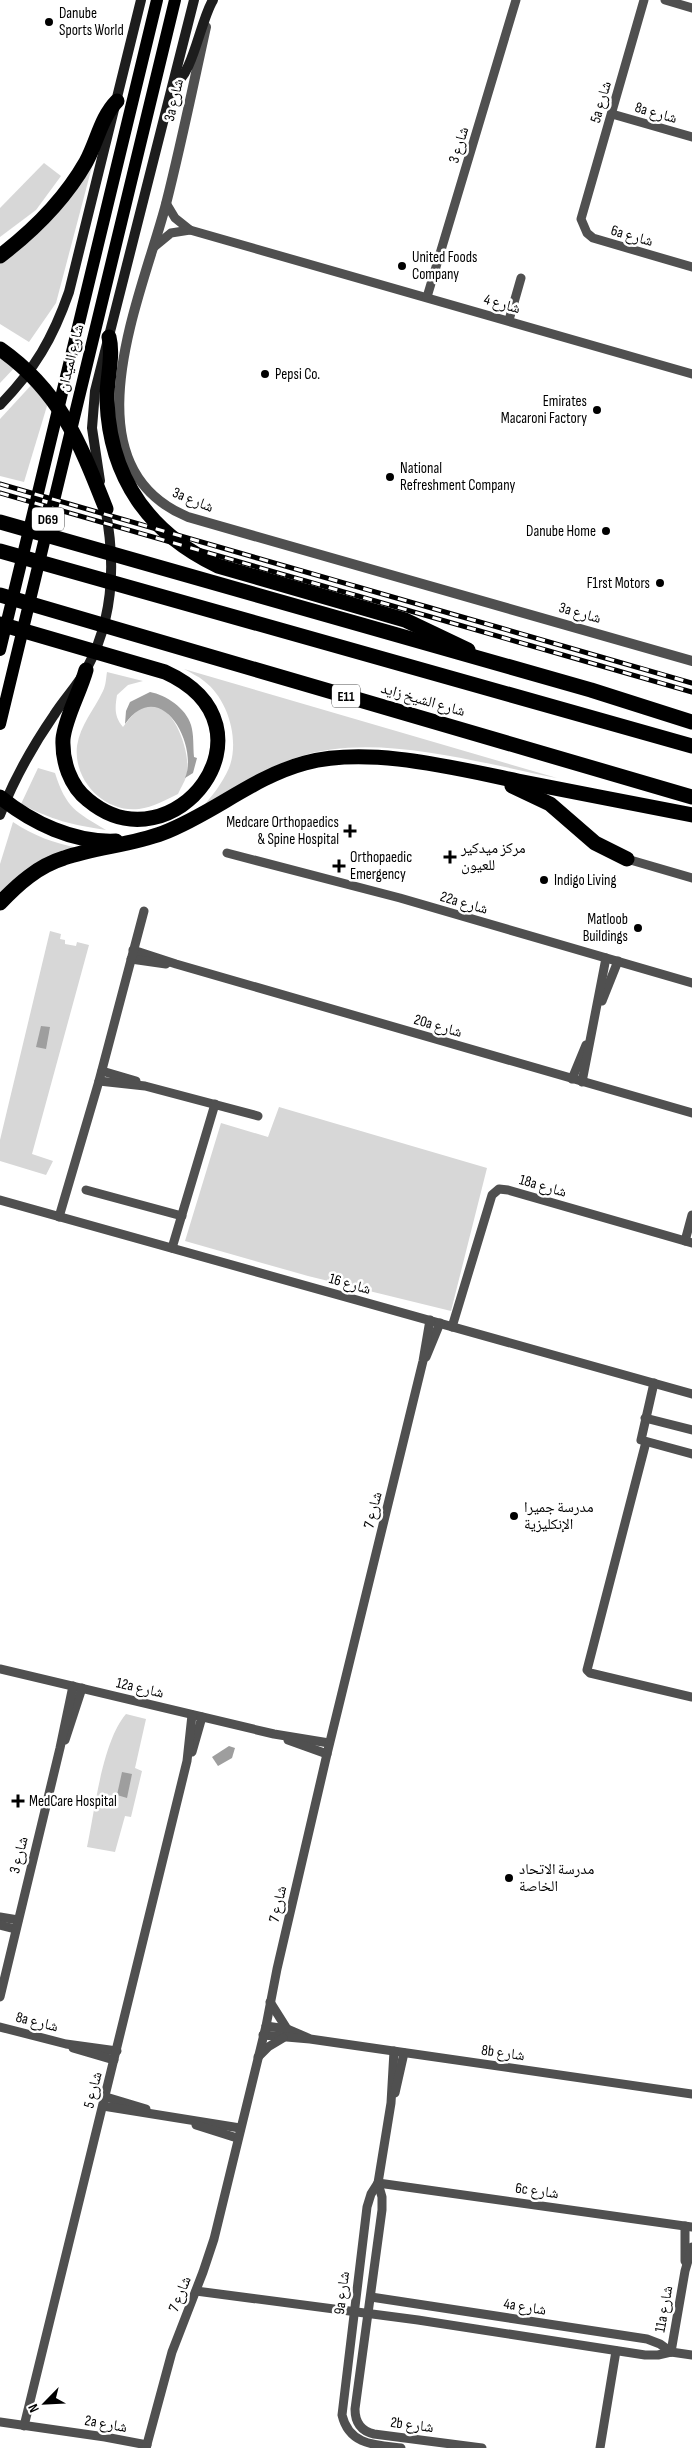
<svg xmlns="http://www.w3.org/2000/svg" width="692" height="2448" font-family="'Sofia Sans Condensed','Noto Naskh Arabic',sans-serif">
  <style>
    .green { fill: #d7d7d7 }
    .water { fill: #9e9e9e }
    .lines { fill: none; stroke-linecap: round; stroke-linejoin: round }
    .minor { stroke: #505050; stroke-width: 9 }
    .tertiary { stroke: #505050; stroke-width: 10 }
    .secondary { stroke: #1d1d1d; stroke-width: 10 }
    .primary { stroke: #000; stroke-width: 12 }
    .motorway { stroke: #000; stroke-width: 15 }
    .rail-casing { stroke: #000; stroke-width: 5 }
    .rail { stroke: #fff; stroke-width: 3; stroke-dasharray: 9; stroke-linecap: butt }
    .poi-dot { fill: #000; stroke: #fff; stroke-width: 2 }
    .labels { text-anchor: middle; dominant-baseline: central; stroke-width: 5; stroke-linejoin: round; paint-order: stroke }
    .shield { fill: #fff; stroke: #4c4c4c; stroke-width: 1 }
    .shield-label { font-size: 14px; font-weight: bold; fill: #000 }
    .poi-label { font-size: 15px; fill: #000; stroke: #fff; text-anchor: start }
    .street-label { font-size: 15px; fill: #000; stroke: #fff }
  </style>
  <rect width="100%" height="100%" fill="#fff"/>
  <g class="green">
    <path d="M 94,159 L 56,303 L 29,342 L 0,324 L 0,263 C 45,231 64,203 94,159 Z"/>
    <polygon points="44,163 61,176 36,210 0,237 0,208"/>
    <polygon points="0,353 17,365 0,383"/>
    <polygon points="35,381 50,396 24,482 0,476 0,419"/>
    <path d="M 184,669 L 557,778 C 479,763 375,731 298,757 C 263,769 232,790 201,809 C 212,796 222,784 229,768 C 240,740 228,699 204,681 C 198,676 191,673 184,669 Z"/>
    <path d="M 107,672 L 143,681 L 128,685 L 117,695 C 115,708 114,716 123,727 C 129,720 133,712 142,708 C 171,693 191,751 187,773 C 186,780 181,787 178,794 C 166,800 153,807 139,809 C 105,813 73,781 77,746 C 80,725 94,710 103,691 C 106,685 106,678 107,672 Z"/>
    <path d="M 38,768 L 55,773 C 66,808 76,812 106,830 C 72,825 52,820 21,804 Z"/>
    <path d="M 13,822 C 34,836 54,843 78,848 L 0,898 L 0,864 Z"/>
    <polygon points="50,931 61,934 60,939 65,940 65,944 76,946 77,942 89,945 32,1154 53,1161 46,1175 0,1161 0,1140"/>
    <polygon points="279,1107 487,1168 451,1311 308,1276 185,1241 221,1123 268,1137"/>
    <path d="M 126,1714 L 146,1719 L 135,1768 L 142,1771 L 131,1817 L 125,1816 L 115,1852 L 87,1847 C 95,1810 102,1742 126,1714 Z"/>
  </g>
  <g class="water">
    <path d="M 150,692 C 166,695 186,708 191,725 C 194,735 193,746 194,757 L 197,758 L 193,773 L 185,778 C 199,746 161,674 125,724 L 126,711 L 130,702 Z"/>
    <polygon points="41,1026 50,1027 46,1049 36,1047"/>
    <polygon points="229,1746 235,1748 232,1758 218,1766 212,1757"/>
    <polygon points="122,1772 132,1774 127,1798 117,1795"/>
  </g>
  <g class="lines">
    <g class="minor">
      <polyline points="644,0 581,219 587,233 593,238 692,267"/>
      <polyline points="665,0 692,8"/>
      <polyline points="612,114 692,137"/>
      <polyline points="166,203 175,218 190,230"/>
      <polyline points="154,247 171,233 190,230 692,374"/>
      <polyline points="427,297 516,0"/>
      <polyline points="509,320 521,278"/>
      <polyline points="227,853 400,898 692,983"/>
      <polyline points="627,859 692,878"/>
      <polyline points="133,950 176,964 692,1113"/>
      <polyline points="131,959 166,964"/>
      <polyline points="602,1001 618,961"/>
      <polyline points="102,1071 136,1081"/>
      <polyline points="572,1079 586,1045"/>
      <polyline points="99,1081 145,1086 258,1116"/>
      <polyline points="582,1082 606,958"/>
      <polyline points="86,1190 182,1216"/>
      <polyline points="0,1200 692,1394"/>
      <polyline points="59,1217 99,1081 144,911"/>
      <polyline points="685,1241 692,1215"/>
      <polyline points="172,1248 215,1104"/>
      <polyline points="452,1327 492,1195 499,1189 508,1190 692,1243"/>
      <polyline points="426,1357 440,1323"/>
      <polyline points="654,1383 641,1440 692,1454"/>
      <polyline points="645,1418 692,1430"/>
      <polyline points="646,1442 587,1670 590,1673 692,1697"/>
      <polyline points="0,1669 274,1734 329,1743"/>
      <polyline points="65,1740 82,1688"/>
      <polyline points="288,1740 327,1754"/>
      <polyline points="192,1752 202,1717"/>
      <polyline points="0,1917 18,1920"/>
      <polyline points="0,1925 15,1929"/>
      <polyline points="0,1997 60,1748 73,1686"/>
      <polyline points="270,2002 287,2029"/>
      <polyline points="266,2026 287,2029 308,2038"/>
      <polyline points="0,2027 66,2044 117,2051"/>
      <polyline points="263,2035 310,2039 692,2094"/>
      <polyline points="73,2048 114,2060"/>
      <path d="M 394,2051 L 391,2103 L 378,2183 L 371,2194 L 367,2207 L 342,2415 C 349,2445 375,2445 401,2448"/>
      <polyline points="258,2057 268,2047 283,2038"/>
      <polyline points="395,2093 404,2053"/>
      <polyline points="106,2097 146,2109"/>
      <polyline points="103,2106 240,2128"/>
      <polyline points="196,2125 237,2138"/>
      <path d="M 378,2183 L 382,2197 L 382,2210 L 355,2409 C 355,2422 361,2431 374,2434 L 482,2448"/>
      <polyline points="378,2183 692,2227"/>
      <polyline points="685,2261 685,2226"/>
      <polyline points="196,2291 418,2320 645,2355 658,2355 671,2352 692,2355"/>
      <polyline points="371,2297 647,2339 660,2344 671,2352"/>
      <polyline points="671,2352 685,2271 692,2247"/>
      <polyline points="0,2422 105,2437 147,2445"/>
      <polyline points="24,2426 187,1761 192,1715"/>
      <polyline points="146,2448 172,2352 203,2272 214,2239 266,2026 277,1969 327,1754 423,1361 430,1320"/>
      <polyline points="600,2448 616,2351"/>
    </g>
    <path class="tertiary" d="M 206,27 C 193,86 181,145 166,204 C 142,296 63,465 188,517 L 692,661"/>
    <g class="secondary">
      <path d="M 173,85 C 193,76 200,21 213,0"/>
      <path d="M 0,405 C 35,369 53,338 69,292 L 141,0"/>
      <polyline points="100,481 92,428 95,391 194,0"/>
      <path d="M 0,815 C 14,779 32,747 54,715 C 64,699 78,685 87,668 C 115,616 116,559 104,502"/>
    </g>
    <g class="primary">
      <polyline points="0,650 157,0"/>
      <polyline points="0,724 175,0"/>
    </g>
    <g class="motorway">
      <path d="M 0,256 C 34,230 65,199 86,162 C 97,142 101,117 117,101"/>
      <path d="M 109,337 C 114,357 106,380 107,401 C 110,478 149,533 218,566 L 405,620 L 468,650"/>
      <path d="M 0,349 C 60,391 80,443 106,509"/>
      <polyline points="0,522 591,690 692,722"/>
      <polyline points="0,551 692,746"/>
      <polyline points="0,595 692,797"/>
      <path d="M 0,624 L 165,672 C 286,727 173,871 88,800 C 70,786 62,761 63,739 C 65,718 80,692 86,670"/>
      <polyline points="512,786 550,804 595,843 627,859"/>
      <path d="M 0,797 C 32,823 74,843 116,841"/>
      <path d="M 0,903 C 18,884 38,866 64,858 C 96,847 131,845 163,833 C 213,814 253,777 305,763 C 369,746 454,768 518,781 C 576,792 634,804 692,815"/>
    </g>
    <defs>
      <g id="rail">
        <polyline points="0,484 692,683"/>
        <polyline points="0,493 692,692"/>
      </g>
    </defs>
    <use href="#rail" class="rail-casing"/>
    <use href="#rail" class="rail"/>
  </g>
  <g class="poi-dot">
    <circle cx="49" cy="22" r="5"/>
    <circle cx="402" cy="266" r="5"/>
    <circle cx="265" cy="374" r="5"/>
    <circle cx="597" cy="410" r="5"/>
    <circle cx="390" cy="477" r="5"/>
    <circle cx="606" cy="531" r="5"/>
    <circle cx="660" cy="583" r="5"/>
    <path d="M347.5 823.5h5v5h5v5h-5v5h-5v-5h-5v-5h5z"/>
    <path d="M447.5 849.5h5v5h5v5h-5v5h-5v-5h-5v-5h5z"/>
    <path d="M336.5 858.5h5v5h5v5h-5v5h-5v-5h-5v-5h5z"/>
    <circle cx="544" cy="880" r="5"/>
    <circle cx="638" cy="928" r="5"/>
    <circle cx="514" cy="1516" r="5"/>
    <path d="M15.5 1793.5h5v5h5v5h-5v5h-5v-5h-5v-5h5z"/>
    <circle cx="509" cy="1878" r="5"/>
  </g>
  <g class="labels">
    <g class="shield">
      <rect x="32" y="507.5" width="32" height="23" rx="4"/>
      <rect x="332" y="684.5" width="28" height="23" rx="4"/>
    </g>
    <g class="shield-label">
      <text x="48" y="519">D69</text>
      <text x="346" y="696">E11</text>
    </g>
    <g class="poi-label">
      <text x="59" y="13">Danube<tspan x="59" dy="17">Sports World</tspan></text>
      <text x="412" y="257">United Foods<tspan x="412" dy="17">Company</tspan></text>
      <text x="275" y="374">Pepsi Co.</text>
      <text x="587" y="401" text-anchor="end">Emirates<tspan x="587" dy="17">Macaroni Factory</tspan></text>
      <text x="400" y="468">National<tspan x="400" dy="17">Refreshment Company</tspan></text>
      <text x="596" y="531" text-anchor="end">Danube Home</text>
      <text x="650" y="583" text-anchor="end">F1rst Motors</text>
      <text x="339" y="822" text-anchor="end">Medcare Orthopaedics<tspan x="339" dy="17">&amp; Spine Hospital</tspan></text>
      <text x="461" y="848">مركز ميدكير<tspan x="461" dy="17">للعيون</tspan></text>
      <text x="350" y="857">Orthopaedic<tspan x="350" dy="17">Emergency</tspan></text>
      <text x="554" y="880">Indigo Living</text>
      <text x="628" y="919" text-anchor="end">Matloob<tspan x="628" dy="17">Buildings</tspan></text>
      <text x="524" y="1507">مدرسة جميرا<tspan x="524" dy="17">الإنكليزية</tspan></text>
      <text x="29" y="1801">MedCare Hospital</text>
      <text x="519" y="1869">مدرسة الاتحاد<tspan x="519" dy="17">الخاصة</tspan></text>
    </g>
    <g class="street-label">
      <text transform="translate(174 100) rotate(-77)">3a شارع</text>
      <text transform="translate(601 102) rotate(-74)">5a شارع</text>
      <text transform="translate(656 113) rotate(16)">8a شارع</text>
      <text transform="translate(459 145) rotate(-73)">شارع 3</text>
      <text transform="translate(632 236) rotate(16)">6a شارع</text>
      <text transform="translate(502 304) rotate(16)">شارع 4</text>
      <text transform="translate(71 358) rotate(-76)">شارع الميدان</text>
      <text transform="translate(193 500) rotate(22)">3a شارع</text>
      <text transform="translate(580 613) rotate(16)">3a شارع</text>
      <text transform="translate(423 700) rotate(16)">شارع الشيخ زايد</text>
      <text transform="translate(464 903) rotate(16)">22a شارع</text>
      <text transform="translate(438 1026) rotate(16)">20a شارع</text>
      <text transform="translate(543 1186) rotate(16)">18a شارع</text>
      <text transform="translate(350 1284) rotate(16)">شارع 16</text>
      <text transform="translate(373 1510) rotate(-76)">شارع 7</text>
      <text transform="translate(140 1688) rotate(13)">12a شارع</text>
      <text transform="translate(19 1855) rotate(-76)">شارع 3</text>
      <text transform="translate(278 1904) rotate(-77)">شارع 7</text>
      <text transform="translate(37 2022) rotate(14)">8a شارع</text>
      <text transform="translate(503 2053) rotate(8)">8b شارع</text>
      <text transform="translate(93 2090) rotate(-76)">شارع 5</text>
      <text transform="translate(537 2191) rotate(8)">6c شارع</text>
      <text transform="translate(342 2293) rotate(-83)">9a شارع</text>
      <text transform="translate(180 2294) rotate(-68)">شارع 7</text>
      <text transform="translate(525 2307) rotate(9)">4a شارع</text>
      <text transform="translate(664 2309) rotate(-80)">11a شارع</text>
      <text transform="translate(106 2424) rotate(10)">2a شارع</text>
      <text transform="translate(412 2425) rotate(7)">2b شارع</text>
    </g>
  </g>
  <g transform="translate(45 2403) rotate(246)" stroke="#ffffff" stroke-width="4" paint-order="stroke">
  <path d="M0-4L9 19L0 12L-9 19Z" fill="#000000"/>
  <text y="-8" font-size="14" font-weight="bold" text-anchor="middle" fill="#000000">N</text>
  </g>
</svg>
